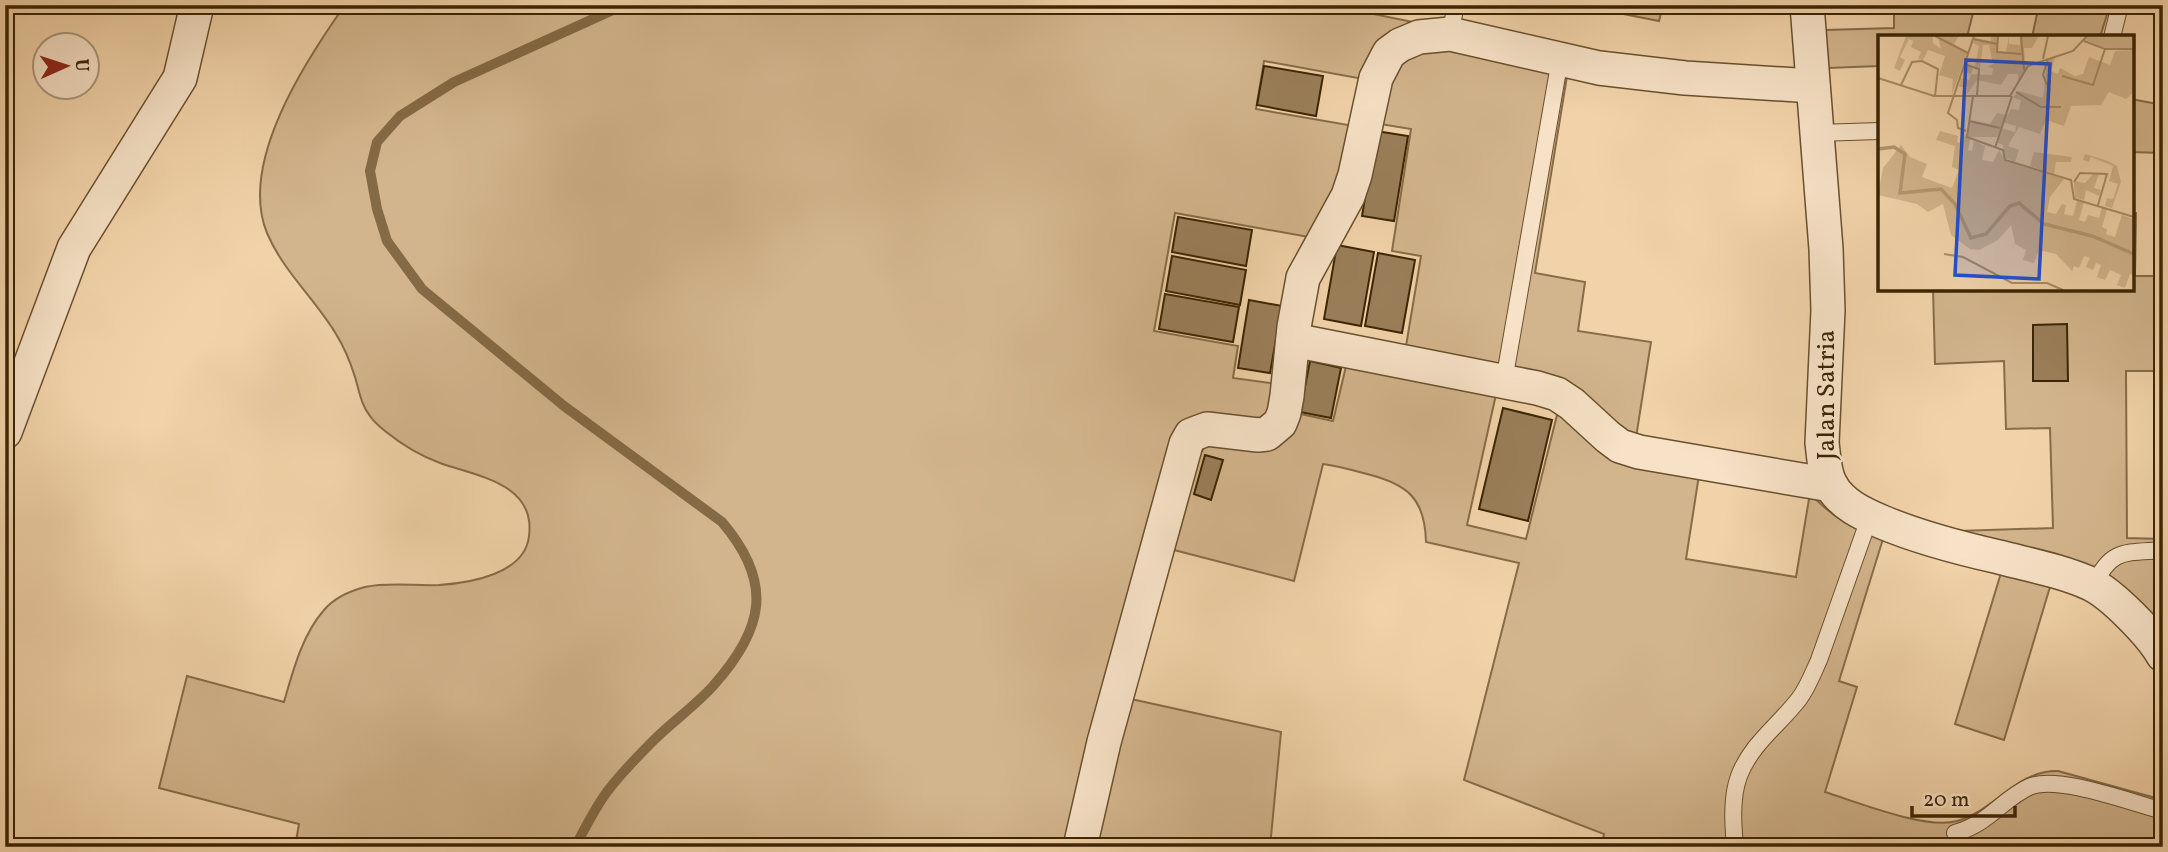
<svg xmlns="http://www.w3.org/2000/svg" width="2168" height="852" font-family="Vollkorn,serif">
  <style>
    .green { fill: #d3b58d; stroke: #876c48; stroke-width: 2 }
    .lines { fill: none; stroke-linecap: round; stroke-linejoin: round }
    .stream { stroke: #846a45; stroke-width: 10 }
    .building { fill: #9a7f5a; stroke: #3b2404; stroke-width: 2 }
    .service-casing { stroke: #69502d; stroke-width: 18 }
    .minor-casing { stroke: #69502d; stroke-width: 36 }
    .service { stroke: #f7e2c7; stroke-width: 16 }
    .minor { stroke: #f7e2c7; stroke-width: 33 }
    .labels { text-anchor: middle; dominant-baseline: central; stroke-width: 5; stroke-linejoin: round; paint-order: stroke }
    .street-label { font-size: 26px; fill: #3b2404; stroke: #f7e2c7 }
    .inset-river { fill: none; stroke: #b49871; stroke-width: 3.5 }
    .inset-road { fill: none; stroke: #a98d67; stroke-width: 2 }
    .view { fill: #1d4ed8; fill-opacity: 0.15; stroke: #1d4ed8; stroke-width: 3.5 }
    .inset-edge { fill: none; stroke: #3b2404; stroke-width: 3.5 }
  </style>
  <rect width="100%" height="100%" fill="#f2d3a9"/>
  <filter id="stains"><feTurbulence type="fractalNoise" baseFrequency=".00286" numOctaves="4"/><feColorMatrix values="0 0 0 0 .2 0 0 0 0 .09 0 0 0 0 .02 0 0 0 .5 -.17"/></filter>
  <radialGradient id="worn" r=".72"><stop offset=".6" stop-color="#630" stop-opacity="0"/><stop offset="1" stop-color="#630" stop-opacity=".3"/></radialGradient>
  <g class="green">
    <path d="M 345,5 L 1329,5 L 1423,24 L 1363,79 L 1264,61 L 1256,109 L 1354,126 L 1345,175 L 1314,238 L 1175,213 L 1154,331 L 1238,346 L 1233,378 L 1278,384 L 1270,421 L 1204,416 L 1068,847 L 295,847 L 299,824 L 159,788 L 187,676 L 284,702 C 293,671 302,635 324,610 C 334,598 350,591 365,587 C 389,582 414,586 439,585 C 470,583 525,574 529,536 C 536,483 476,476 440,463 C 421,456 401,444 385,431 C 380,427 374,422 370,416 C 361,405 359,390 355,377 C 350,361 344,347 336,334 C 315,299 283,271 267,233 C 238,163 306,60 345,5 Z"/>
    <polygon points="1578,5 1663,5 1659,21"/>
    <polygon points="1894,5 1975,5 1967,37 1879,37 1879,66 1828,68 1825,30 1894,28"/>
    <polygon points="2039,5 2110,5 2100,37 2032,37"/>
    <polygon points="1456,49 1567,76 1535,273 1585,282 1578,331 1651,342 1635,444 1613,434 1405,352 1421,256 1392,251 1411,129 1374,123 1397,63 1419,53"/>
    <polygon points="2131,99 2163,105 2163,153 2131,152"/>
    <path d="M 2131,213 L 2136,213 L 2135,276 L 2163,276 L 2163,371 L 2126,371 L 2127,538 L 2163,539 L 2163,627 C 2147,606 2131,591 2108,577 L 1957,531 L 2053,528 L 2050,428 L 2006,429 L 2004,361 L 1935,364 L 1933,289 L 2131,289 Z"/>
    <path d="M 1347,362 L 1497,390 L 1467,525 L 1526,539 L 1559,407 L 1699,475 L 1686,559 L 1796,577 L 1810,493 C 1830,516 1854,529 1883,539 L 1839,681 L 1857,687 L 1825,792 C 1857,802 1926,830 1957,821 C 1995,811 2016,770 2058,771 L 2163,800 L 2163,847 L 1601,847 L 1604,834 L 1464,780 L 1519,563 L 1426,542 C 1425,498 1407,484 1367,474 C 1352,470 1338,466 1323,464 L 1294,581 L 1170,549 L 1199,456 L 1204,448 L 1296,413 L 1333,421 Z"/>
    <polygon points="2001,573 2050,587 2004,740 1955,724"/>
    <polygon points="1131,699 1281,732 1270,847 1094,847"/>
  </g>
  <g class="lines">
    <path class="stream" d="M 575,847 C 584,830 593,812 604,796 C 617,777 638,756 654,740 C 673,721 695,706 713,686 C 764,629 774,583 722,522 L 564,406 L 422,289 L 387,241 L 377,209 L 370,171 L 377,142 L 400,116 L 454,82 L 624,5"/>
  </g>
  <g class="building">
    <polygon points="1335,5 1358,5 1357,10"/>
    <polygon points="1418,5 1442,5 1442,10"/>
    <polygon points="1264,66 1323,76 1316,116 1257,105"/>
    <polygon points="1376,131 1408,136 1394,221 1362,216"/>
    <polygon points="1178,217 1252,230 1246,266 1172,252"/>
    <polygon points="1337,245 1374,252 1361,326 1324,319"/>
    <polygon points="1378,253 1415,260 1402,333 1365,326"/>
    <polygon points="1172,256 1246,270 1240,305 1166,291"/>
    <polygon points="1165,294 1239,307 1233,342 1159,329"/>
    <polygon points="1249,300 1282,306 1270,373 1238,368"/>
    <polygon points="2067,324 2068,381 2033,381 2033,325"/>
    <polygon points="1310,361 1341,368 1331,418 1300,412"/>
    <polygon points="1503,408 1552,420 1528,521 1479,509"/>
    <polygon points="1205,455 1223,460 1211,500 1194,494"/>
  </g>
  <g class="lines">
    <defs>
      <g id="service">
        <polyline points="1450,34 1456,5"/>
        <polyline points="2112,37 2120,5"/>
        <polyline points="1818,133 1879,131"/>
        <polyline points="1504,381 1560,59"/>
        <path d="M 2094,586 C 2110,548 2126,553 2163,550"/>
        <path d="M 1955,833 C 1990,823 2001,800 2029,787 C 2056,774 2133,803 2163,811"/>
        <path d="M 1735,847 C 1733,824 1731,798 1739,776 C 1751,744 1779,725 1799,699 C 1808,687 1813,673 1819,660 L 1870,516"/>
      </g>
      <g id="minor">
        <path d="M 1807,5 L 1826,249 L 1828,310 L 1822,443 C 1824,457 1824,473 1831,485 C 1841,504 1863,514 1882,522 C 1920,538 1959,548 1999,557 C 2030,565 2062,571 2091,584 C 2113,595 2151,634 2163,655"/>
        <polyline points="1293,340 1537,388 1557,394 1572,404 1608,437 1620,446 1639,452 1831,485"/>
        <polyline points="5,432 74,248 180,78 197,5"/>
        <polyline points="1080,847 1104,742 1186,444 1191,435 1207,429 1258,435 1267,434 1280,423 1284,413 1287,396 1294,327 1303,278 1348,196 1355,175 1376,78 1389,53 1400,45 1419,37 1450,34 1599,68 1685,78 1813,86"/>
      </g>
    </defs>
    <use href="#service" class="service-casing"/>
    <use href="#minor" class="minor-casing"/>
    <use href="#service" class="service"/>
    <use href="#minor" class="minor"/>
  </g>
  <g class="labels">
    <g class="street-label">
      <text transform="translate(1827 395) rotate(-90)">Jalan Satria</text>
    </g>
  </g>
  <g transform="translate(1878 35)">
    <rect width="256" height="256" fill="#f2d3a9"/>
    <path d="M 28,1 L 55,1 L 55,8 L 63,14 L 60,1 L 81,1 L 76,9 L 89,19 L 74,59 L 75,44 L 61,40 L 67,21 L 50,15 L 45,25 L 40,24 L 43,17 L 33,12 L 35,6 L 31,4 L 22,22 L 27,25 L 22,36 L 16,33 ZM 113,1 L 121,1 L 119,16 L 128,17 L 131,1 L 131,9 L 142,10 L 142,1 L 161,1 L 154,13 L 146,13 L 147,27 L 152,28 L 140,49 L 140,39 L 130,39 L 123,50 L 99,45 L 89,59 L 89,52 L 81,52 L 83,43 L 91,45 L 93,39 L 85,37 L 87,30 L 95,33 L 93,39 L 114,40 L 115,33 L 109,32 L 115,29 L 111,10 L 105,10 L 102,33 L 97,31 L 101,11 L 95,8 L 97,3 L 113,6 ZM 210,1 L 255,1 L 255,13 L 231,14 L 207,5 ZM 255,15 L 255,58 L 248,64 L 231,57 L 223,70 L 193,71 L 186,91 L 168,85 L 162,99 L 141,92 L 130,111 L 141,115 L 137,127 L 127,123 L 125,110 L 120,108 L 123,93 L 137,97 L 138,91 L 125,87 L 133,74 L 141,75 L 143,65 L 135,63 L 140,56 L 165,63 L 169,25 L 177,23 L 173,36 L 180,39 L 182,33 L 197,41 L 205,39 L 211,22 L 232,30 L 237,16 ZM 119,78 L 129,80 L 119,102 L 90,102 L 92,85 L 112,89 ZM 62,96 L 80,101 L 79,107 L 84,108 L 87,99 L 92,105 L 90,115 L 94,116 L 96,106 L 107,111 L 104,125 L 115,127 L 121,115 L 128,126 L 186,144 L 172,162 L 169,177 L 178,179 L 184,169 L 188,170 L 186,179 L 195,181 L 199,166 L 206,167 L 201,185 L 207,187 L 210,180 L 221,183 L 224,172 L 229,174 L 224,192 L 229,194 L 228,199 L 237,202 L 244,180 L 255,184 L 255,240 L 252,239 L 247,253 L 239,250 L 243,240 L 232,235 L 227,245 L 219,242 L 223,230 L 218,228 L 215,235 L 208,232 L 212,223 L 206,221 L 201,233 L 196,231 L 194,236 L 178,219 L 161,215 L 156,228 L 145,225 L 148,215 L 137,209 L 133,190 L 120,205 L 101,215 L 92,214 L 73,200 L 65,169 L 50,177 L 39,169 L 0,160 L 5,133 L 23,110 L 32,122 L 49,129 L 44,142 L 74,153 L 81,135 L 74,132 L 77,111 L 58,105 ZM 156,117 L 194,122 L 193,127 L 178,127 L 176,139 L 152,131 ZM 207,119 L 224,124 L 232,127 L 239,131 L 243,147 L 234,173 L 227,171 L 229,163 L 235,164 L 240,149 L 231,146 L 235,131 L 213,122 L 211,127 L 205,125 ZM 216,138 L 221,138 L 216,153 L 223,155 L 221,161 L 208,155 L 206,165 L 197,163 L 196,146 L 207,148 Z" fill="#d3b58d"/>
    <path class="inset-river" d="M 0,114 L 16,112 L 27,119 L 22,158 L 63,154 L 77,169 L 93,203 L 108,199 L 132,171 L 141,168 L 166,189 L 214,201 L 256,219"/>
    <path class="inset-road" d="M 57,1 L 90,18M 120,1 L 119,17 L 143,19M 143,1 L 146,35M 95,4 L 119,9M 206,6 L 227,14 L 256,14M 165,24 L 170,1M 86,29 L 101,34 L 99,60M 184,41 L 215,50 L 227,14M 0,43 L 56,61 L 132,61 L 150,31 L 195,16 L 209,1M 23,50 L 34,27 L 44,26 L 60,34 L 57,61M 169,50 L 165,40 L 170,24M 138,57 L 163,72 L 183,72M 95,61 L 89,102 L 125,115 L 127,125 L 193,145 L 196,164 L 256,182M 91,86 L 122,93M 88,96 L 80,93 L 79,85 L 70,78 L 96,1M 117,113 L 134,61M 196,147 L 202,138 L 229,139 L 220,170M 66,219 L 85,222 L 134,248 L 169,248 L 185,255"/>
    <path class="view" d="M 88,25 L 172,29 L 161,244 L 77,240 Z"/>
    <rect width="256" height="256" class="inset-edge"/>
  </g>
  <rect width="2168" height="852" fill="none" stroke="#f2d3a9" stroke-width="28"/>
  <rect x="7" y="7" width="2154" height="838" fill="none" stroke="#3b2404" stroke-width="3.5"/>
  <rect x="14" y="14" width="2140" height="824" fill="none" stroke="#3b2404" stroke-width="2"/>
  <g transform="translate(66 66) rotate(87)"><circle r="33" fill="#f7e2c7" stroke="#ac9679" stroke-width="2"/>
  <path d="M0-5L12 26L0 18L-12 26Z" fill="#8f2418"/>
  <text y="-10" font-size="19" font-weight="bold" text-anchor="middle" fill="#3b2404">U</text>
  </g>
  <path d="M1912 806v10h103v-10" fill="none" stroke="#3b2404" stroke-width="3.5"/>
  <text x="1923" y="806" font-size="21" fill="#3b2404" stroke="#f7e2c7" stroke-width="5" paint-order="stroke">20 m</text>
  <rect width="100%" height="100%" filter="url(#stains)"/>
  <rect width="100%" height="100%" fill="url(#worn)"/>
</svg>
